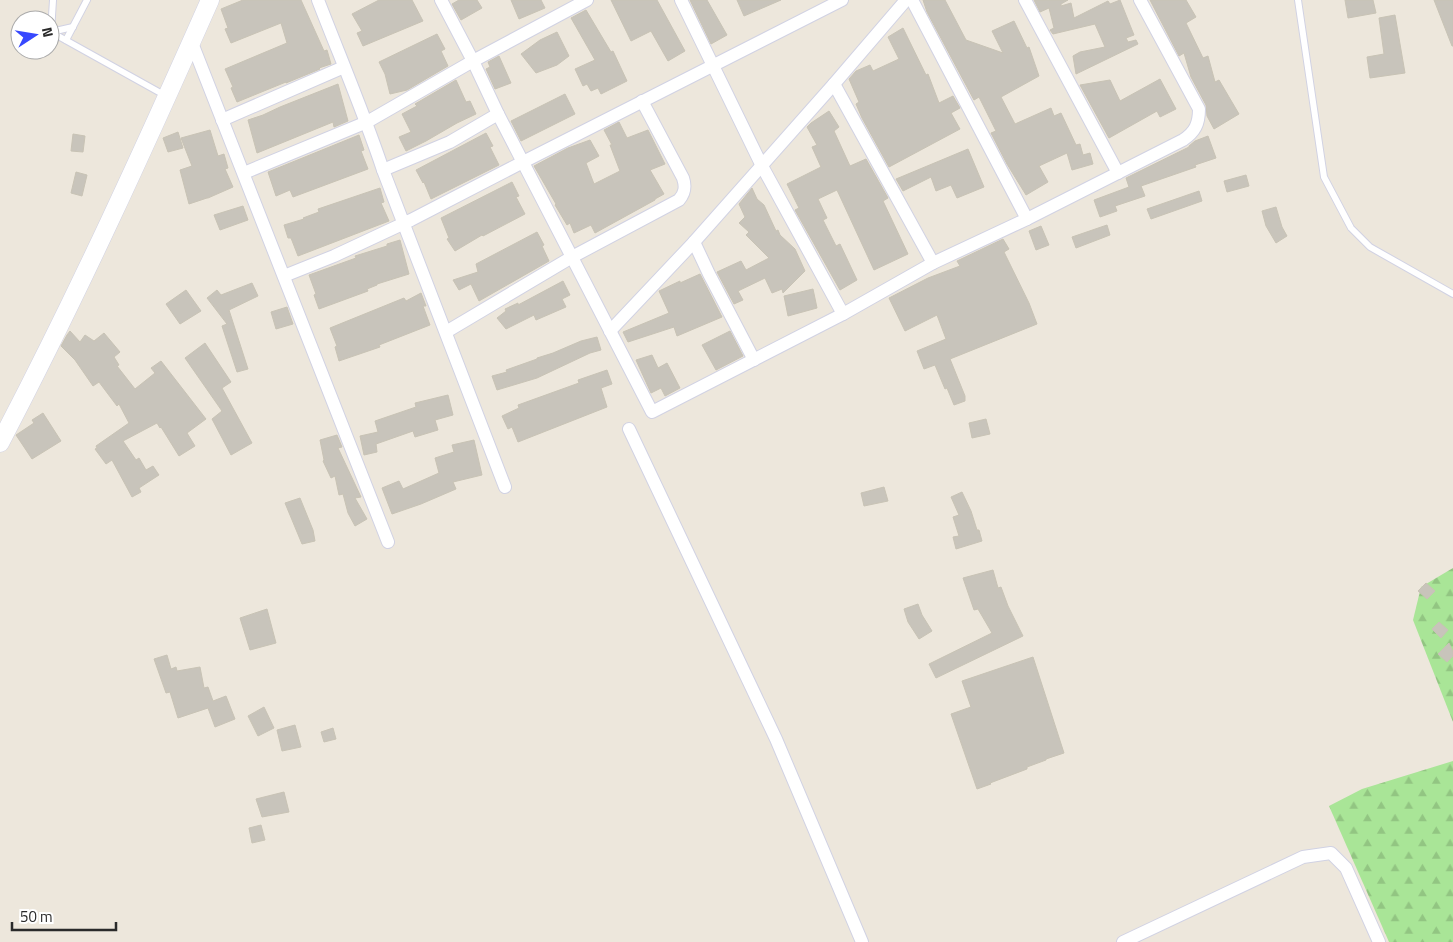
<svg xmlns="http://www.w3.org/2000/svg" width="1453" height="942" font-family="'Titillium Web',sans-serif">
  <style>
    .forest { fill: url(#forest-firs) }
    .building { fill: #c8c4bb; stroke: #c8c3b5 }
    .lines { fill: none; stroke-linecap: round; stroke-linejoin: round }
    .lane-casing { stroke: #d1d2e3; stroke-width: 8 }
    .street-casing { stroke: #d1d2e3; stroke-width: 14 }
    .secondary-casing { stroke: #d1d2e3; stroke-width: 19 }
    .lane { stroke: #fff; stroke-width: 6 }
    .street { stroke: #fff; stroke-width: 12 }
    .secondary { stroke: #fff; stroke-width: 18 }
  </style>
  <defs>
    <pattern id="forest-firs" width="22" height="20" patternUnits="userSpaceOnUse" patternTransform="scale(1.25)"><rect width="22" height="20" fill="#a9e597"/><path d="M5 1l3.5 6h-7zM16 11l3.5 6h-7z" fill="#92c582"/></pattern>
  </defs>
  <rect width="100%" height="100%" fill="#ede7dc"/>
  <g class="forest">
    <polygon points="1453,568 1453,722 1413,620 1421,587"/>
    <polygon points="1453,761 1453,942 1389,942 1329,806 1362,789"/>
  </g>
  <g class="building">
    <polygon points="243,0 301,0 324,51 327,50 331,64 319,68 320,69 286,83 286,82 237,102 231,88 233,87 225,69 287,43 281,23 231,43 225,29 228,28 221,9"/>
    <polygon points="379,0 412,0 423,21 363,46 357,33 362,31 352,14"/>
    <polygon points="459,0 477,0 482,8 461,20 452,4"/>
    <polygon points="511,0 541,0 545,8 519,19"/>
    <polygon points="611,0 657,0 685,51 668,61 651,31 631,41"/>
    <polygon points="690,0 707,0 727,35 711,44"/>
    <polygon points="737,0 781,0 744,16"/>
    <polygon points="923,0 945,0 966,40 1003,53 992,31 1014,21 1027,48 1029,47 1039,76 1001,97 1015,124 1051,108 1054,116 1061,113 1076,145 1080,144 1083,155 1090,153 1093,164 1072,170 1067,153 1039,166 1048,182 1026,195 1007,164 991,133 996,131 979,97 974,100 927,12"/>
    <polygon points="1034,0 1068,0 1061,4 1061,6 1071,3 1074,18 1108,1 1110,4 1120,0 1134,35 1126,38 1128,42 1136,40 1138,44 1076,74 1073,56 1080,52 1105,47 1095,24 1053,34 1050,30 1054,28 1049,8 1040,12"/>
    <polygon points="1150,0 1186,0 1196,17 1186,23 1203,58 1208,56 1215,82 1219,80 1239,114 1214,129 1207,116 1206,105 1191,77 1184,53 1179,56"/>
    <polygon points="1345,0 1373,0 1376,13 1348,18"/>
    <polygon points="1434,0 1453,0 1453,46 1452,46"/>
    <polygon points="586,10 611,52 613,51 627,81 601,94 598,88 591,91 587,84 583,86 575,69 595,60 571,18"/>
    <polygon points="1395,15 1405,73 1370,78 1367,57 1384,54 1379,18"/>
    <polygon points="903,28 926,75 928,74 939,103 953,96 960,108 951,113 960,129 889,167 862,118 856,104 859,102 849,79 856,71 870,65 873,71 899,59 888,37"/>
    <polygon points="557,32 569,56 557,65 536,73 521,54 540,40"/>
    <polygon points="437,34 445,49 441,51 448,66 407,90 390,94 385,74 379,62"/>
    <polygon points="499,56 511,83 495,89 486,69 490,67 488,62"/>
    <polygon points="1160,79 1176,109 1160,117 1157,111 1109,138 1080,85 1110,80 1120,101"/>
    <polygon points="456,80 466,102 470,101 476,114 457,123 426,141 406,151 399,137 411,132 402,114 417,106 415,104"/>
    <polygon points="338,84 348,121 334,127 333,122 257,153 248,120 263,115 280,107"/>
    <polygon points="565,94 575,114 521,141 511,121"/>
    <polygon points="829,111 839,127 834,131 850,166 866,159 888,198 883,201 908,254 874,270 837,190 818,199 827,218 823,220 836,246 840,244 857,280 840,290 795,210 799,208 787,184 821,167 812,147 817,145 807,127 811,123"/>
    <polygon points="619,122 627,138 648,130 665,164 650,170 664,194 655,199 655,200 595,233 591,225 574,233 570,223 567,225 555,205 556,204 534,166 568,148 590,140 599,156 586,163 594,184 620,171 610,145 612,145 604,130"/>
    <polygon points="210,130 218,156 224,154 228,168 225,169 233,187 208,198 207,198 189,204 180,170 192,166 181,138"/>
    <polygon points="178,132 183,148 168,152 163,138"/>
    <polygon points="486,133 493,146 490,147 499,165 431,199 424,182 423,183 416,170"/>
    <polygon points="73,134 85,136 83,152 71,151"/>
    <polygon points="359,135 364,150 361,151 368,169 293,197 290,190 276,196 268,172"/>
    <polygon points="1208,136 1216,158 1195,165 1196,167 1141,186 1145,196 1115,206 1117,211 1100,217 1094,200 1129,187 1126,178 1189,147 1189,146 1195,141"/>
    <polygon points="968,149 984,187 957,198 951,185 936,191 931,177 903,191 896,179"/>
    <polygon points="76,172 87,175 82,196 71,193"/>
    <polygon points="1246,175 1249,186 1227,192 1224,181"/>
    <polygon points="512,182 519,196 516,197 525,214 483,236 482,235 455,251 447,239 449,238 441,218"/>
    <polygon points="380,188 384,202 381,203 389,221 298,256 291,238 288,238 284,225 304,219 303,218 319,212 318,209"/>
    <polygon points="752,188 757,199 764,205 776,231 778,230 780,235 795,249 805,271 783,293 782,289 772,293 765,278 738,291 743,300 734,304 717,272 741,261 746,270 769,258 746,235 749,232 739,223 745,217 739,204"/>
    <polygon points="1199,191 1202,201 1151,219 1147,209"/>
    <polygon points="243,206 248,220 220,230 214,215"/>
    <polygon points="1276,207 1282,227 1287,236 1276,243 1266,226 1262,211"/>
    <polygon points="1107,225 1110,235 1076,248 1072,237"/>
    <polygon points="1041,226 1049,245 1036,250 1029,231"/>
    <polygon points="537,232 544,245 542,246 549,261 479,301 471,284 459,290 453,280 478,272 476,264"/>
    <polygon points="1003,239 1009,249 1004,252 1029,303 1037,324 950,359 965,396 965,401 954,405 947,388 945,389 935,365 924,369 917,351 946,339 937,315 905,331 889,298 928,278 960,266 957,261"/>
    <polygon points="400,240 409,274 377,284 377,285 367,289 368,291 319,309 314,295 316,294 309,275 356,258 355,256 387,246 387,244"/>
    <polygon points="700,274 722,317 677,336 674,327 628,342 623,332 669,313 659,291 680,281 680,283"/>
    <polygon points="563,281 570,295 562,299 566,307 536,320 534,315 506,329 497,318 506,311 505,309 518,303 518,305"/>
    <polygon points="252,283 258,296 229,310 248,369 237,372 222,326 227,324 207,298 217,290 221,295"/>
    <polygon points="813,289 817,308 788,316 784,296"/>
    <polygon points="186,290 201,311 180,324 166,304"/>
    <polygon points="421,293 426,306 423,306 430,325 379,345 380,347 339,361 335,347 337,346 330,328 404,298 406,301"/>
    <polygon points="287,307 293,324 276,329 271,312"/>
    <polygon points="70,331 80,342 85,335 94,341 104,333 120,352 114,357 119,365 117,366 135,389 155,373 151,368 161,361 206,419 187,433 195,446 179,456 161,427 160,428 157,423 123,441 136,460 139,458 146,470 153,466 159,475 139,488 141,492 132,497 112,460 106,464 95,449 97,448 96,446 129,423 119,404 117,406 99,382 93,386 75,360 61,346 67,335"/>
    <polygon points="730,331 743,356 716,370 702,345"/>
    <polygon points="597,337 601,350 590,353 537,378 497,390 492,376 507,372 506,370 537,359 537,358 553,353 581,341"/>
    <polygon points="205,343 231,382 222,388 252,443 231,455 212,419 222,411 185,358"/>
    <polygon points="652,355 658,368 667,363 680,388 665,396 661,388 651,393 636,360"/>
    <polygon points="607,370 612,384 601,388 607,407 518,442 512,427 508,429 502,416 519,408 518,405 579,383 578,380"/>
    <polygon points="448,395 453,415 435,420 438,430 415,437 413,431 376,444 377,452 364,455 360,436 378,432 375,421 416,407 415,403"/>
    <polygon points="43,413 61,441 32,459 16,435 34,423 32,420"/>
    <polygon points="986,419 990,434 972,438 969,423"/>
    <polygon points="337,435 342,447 338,448 361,497 355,498 367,519 355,526 348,513 343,494 339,495 335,476 331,478 323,461 324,460 320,440"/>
    <polygon points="474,440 482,475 453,482 456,489 421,504 392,514 382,488 399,481 403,489 439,473 435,458 454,452 452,445"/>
    <polygon points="884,487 888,501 864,506 861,493"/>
    <polygon points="962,492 971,511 977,530 979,530 982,541 956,549 953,537 959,536 953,517 959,515 951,497"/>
    <polygon points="300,498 313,530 315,541 302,544 285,503"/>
    <polygon points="993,570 998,588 1001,587 1008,606 1023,636 936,678 929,664 992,633 978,609 974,610 963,578"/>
    <polygon points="1426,583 1435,591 1427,599 1418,591"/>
    <polygon points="918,604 922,615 932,631 919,639 908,622 904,609"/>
    <polygon points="267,609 276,643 250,650 240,618"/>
    <polygon points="1439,622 1448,630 1441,638 1432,629"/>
    <polygon points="1449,643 1453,652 1453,656 1447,662 1438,654"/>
    <polygon points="167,655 171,669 176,667 177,671 200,667 204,688 208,687 213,701 226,696 235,719 215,727 208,708 178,718 170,692 166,693 154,659"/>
    <polygon points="1033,657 1064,753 1046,759 1046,760 1027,767 1027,769 990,783 991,784 977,789 951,714 971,707 962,681"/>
    <polygon points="264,707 274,728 258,736 248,716"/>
    <polygon points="295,725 301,747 282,751 277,730"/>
    <polygon points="333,728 336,739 324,742 321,732"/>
    <polygon points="284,792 289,812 262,817 256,799"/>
    <polygon points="261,825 265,840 252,843 249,828"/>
  </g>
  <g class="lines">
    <defs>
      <g id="lane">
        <polyline points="53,0 51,32 166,96"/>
        <polyline points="1298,0 1324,177 1351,228 1370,247 1453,294"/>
        <polyline points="51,32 73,27"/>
        <polyline points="66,40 87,0"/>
      </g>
      <g id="street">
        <path d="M 318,0 C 340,57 364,113 383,170 L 505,487"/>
        <path d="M 441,0 L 473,61 L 498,114 L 652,412 L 843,314 L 933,263 L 1027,219 L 1183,140 C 1195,132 1199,124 1199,109 L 1140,0"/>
        <polyline points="681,0 762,166 843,314"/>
        <polyline points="912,0 1027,219"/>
        <polyline points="1025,0 1118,173"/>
        <polyline points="192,43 388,542"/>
        <polyline points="834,84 933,263"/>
        <polyline points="222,120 344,67"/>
        <polyline points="383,170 450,142 498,114"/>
        <polyline points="244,173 367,122 473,61 587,0"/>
        <polyline points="694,242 709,274 754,360"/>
        <polyline points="284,276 334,256 411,220 523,162 842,0"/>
        <polyline points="610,331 694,242 834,84 906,0"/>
        <path d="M 446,332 L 572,257 L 679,200 C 685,193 686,187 683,178 L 642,101"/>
        <polyline points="629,429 776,739 862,942"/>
        <polyline points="1123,942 1303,857 1331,853 1346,868 1379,942"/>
      </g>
      <path id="secondary" d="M 0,443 C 76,298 144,149 210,0"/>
    </defs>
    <use href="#lane" class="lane-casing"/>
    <use href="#street" class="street-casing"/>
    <use href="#secondary" class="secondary-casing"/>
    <use href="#lane" class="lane"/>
    <use href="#street" class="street"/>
    <use href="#secondary" class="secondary"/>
  </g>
  <g transform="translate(35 35) rotate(78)"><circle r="24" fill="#ffffff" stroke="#aaaaaa"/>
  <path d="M0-4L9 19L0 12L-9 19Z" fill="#3748fe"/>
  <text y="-8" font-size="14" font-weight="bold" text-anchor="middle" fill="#2a2a2a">N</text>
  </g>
  <path d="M12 922v8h104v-8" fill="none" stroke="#2a2a2a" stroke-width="2.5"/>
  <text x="20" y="922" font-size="15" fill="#2a2a2a" stroke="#ffffff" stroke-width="4" paint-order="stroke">50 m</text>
</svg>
